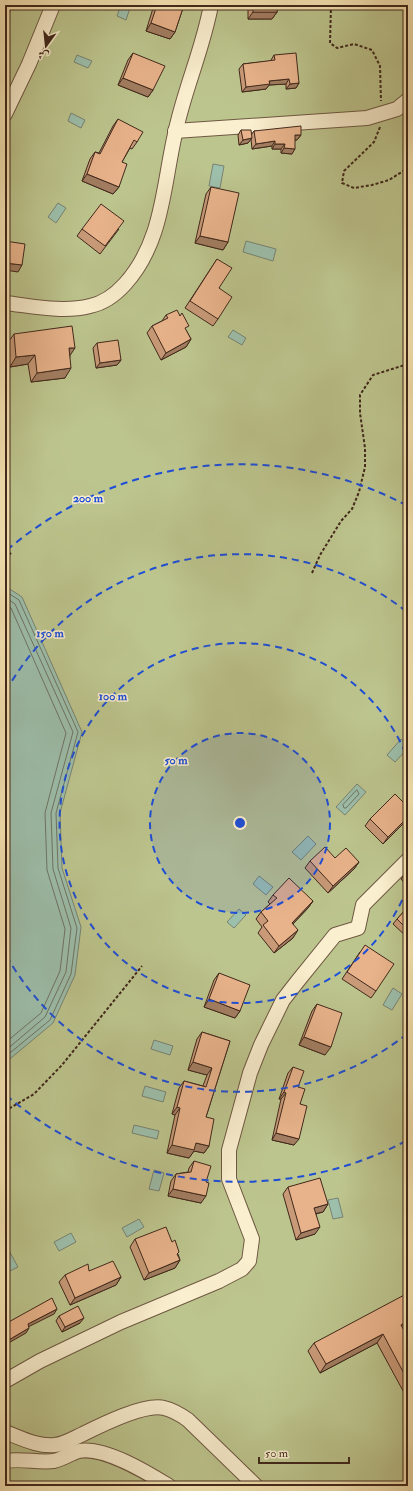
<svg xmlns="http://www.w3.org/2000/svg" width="413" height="1491" font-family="'IM FELL Double Pica',Amiri,serif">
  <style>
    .green { fill: #bdc58e; stroke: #7e7654 }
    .water { fill: #9dc0ad; stroke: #788373 }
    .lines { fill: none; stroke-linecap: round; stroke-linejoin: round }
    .shore { stroke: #6e7464; stroke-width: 1 }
    .minor-casing { stroke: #6e5842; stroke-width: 16 }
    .path { stroke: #40281b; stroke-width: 2; stroke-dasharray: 3 2; stroke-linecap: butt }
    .minor { stroke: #faefcf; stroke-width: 14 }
    .wall { fill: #c89a78; stroke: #40281b }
    .shaded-wall { fill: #a27d61; stroke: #40281b }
    .building { fill: #e8b38b; stroke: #40281b }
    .ring { fill: none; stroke: #1d4ed8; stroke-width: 2; stroke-dasharray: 7 5 }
    .centre { fill: #1d4ed8; stroke: #faefcf; stroke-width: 2 }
    .ring-label { font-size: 12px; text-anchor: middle; font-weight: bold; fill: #1d4ed8; stroke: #faefcf; stroke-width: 3; stroke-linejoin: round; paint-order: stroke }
  </style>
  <rect width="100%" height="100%" fill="#f8e6b5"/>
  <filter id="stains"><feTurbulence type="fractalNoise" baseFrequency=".005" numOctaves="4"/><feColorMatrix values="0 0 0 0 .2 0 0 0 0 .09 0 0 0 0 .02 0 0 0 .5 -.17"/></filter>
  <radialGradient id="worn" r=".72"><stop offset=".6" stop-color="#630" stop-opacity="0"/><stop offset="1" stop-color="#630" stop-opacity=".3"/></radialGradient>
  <rect class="green" x="5" y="5" width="403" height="1481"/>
  <g class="water">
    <polygon points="5,5 13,5 5,23"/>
    <polygon points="121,5 131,5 126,20 117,16"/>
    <polygon points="77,55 92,61 88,68 74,62"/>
    <polygon points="71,113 85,120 81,128 68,121"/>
    <polygon points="213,164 224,166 220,188 209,186"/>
    <polygon points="58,203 66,208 56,223 48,217"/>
    <polygon points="246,241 276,249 273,261 243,252"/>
    <polygon points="233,330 246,338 242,345 228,337"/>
    <polygon points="5,586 22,597 82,732 60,813 62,868 81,927 75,975 53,1023 5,1063"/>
    <polygon points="401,739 408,746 408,748 395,762 387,755"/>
    <polygon points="357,784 366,792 345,815 336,807"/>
    <polygon points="308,836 316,844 301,860 292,852"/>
    <polygon points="259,876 273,887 266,895 253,884"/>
    <polygon points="239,909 246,915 234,928 227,922"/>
    <polygon points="393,988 402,994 392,1010 383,1005"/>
    <polygon points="154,1040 173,1046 170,1055 151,1049"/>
    <polygon points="145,1086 166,1092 163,1102 142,1096"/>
    <polygon points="134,1125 159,1131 157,1139 132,1133"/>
    <polygon points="154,1170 164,1173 159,1191 149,1189"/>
    <polygon points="338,1198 343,1217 333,1219 328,1200"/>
    <polygon points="139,1219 144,1227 127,1237 122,1228"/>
    <polygon points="71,1233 76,1242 59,1251 54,1242"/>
    <polygon points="7,1247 18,1267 10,1271 5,1262 5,1248"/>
  </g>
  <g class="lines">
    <g class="shore">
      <polyline points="5,591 19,600 78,732 56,813 58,868 77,928 71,974 50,1020 5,1057"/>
      <polyline points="5,597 15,604 73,732 51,813 53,869 71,928 66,972 45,1017 5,1051"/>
      <polyline points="5,604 11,608 66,733 45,813 47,870 65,929 60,971 41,1013 5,1043"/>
      <polygon points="357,790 359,794 346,808 344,808 343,805"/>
    </g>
    <defs>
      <g id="minor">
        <polyline points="5,114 29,64 53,5"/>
        <polyline points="175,131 367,118 397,109 408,100"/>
        <path d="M 5,303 C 32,306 63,313 90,306 C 104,303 116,294 125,284 C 163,242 163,186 175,134 C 184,90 203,49 211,5"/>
        <polyline points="5,1381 40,1361 121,1322 219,1281 242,1269 249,1261 252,1239 229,1179 229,1150 250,1073 261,1045 283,1000 297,982 335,935 358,928 363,905 408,860"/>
        <path d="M 5,1432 C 21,1438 38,1447 55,1445 C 65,1444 74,1438 83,1434 C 101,1425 145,1403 164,1408 C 173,1410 181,1415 188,1420 L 256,1486"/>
        <path d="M 5,1461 C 21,1458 38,1463 54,1461 C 63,1459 71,1453 79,1451 C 104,1446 148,1473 169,1486"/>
      </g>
    </defs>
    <use href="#minor" class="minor-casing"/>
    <g class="path">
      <polyline points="331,5 330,43 337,48 354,44 372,50 380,66 381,101"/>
      <polyline points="380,127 374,142 344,171 342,183 354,188 372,185 389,180 408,168"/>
      <polyline points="5,549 12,555"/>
      <polyline points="312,573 320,555 341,521 352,509 359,492 365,467 365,448 360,413 360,395 373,375 408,364"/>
      <polyline points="5,1111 34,1094 62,1065 142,966"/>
    </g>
    <use href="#minor" class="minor"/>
  </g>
  <g class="wall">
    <polygon points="154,5 184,5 175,32 170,39 146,31"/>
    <polygon points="248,5 277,5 277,12 272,19 248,19"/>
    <polygon points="133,53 153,90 148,97 118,85 128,60"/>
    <polygon points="274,55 299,83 296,88 286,89 286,84 269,85 266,89 242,92 239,69 243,64 271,61 271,60"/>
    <polygon points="118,119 137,142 132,149 130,148 122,162 119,187 113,194 82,181 90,159 95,152 99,153 113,126"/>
    <polygon points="241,130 251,135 254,131 301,135 297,140 295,140 292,154 281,153 281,149 272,149 272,146 252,149 251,139 248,143 239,145 238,135"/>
    <polygon points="211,187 228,242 223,250 195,243 206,194"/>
    <polygon points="82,229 119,229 100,254 77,236"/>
    <polygon points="217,259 219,288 218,319 213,326 185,308"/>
    <polygon points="166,315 186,330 191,339 186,347 161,360 147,333 152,326 162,321"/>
    <polygon points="14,334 70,356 65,378 31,382 28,364 10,367 7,344"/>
    <polygon points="97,343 121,360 117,365 96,368 93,348"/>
    <polygon points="370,819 408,819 383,844 365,826"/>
    <polygon points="335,858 359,862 354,869 328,893 305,868 310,861"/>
    <polygon points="408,870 408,887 401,879"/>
    <polygon points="273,895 313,901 308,908 293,924 293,938 274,953 258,933 262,927 256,919 261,912 270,904 268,902"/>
    <polygon points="408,907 408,938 393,924 397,919"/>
    <polygon points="360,952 376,991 371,998 342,979"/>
    <polygon points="219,973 240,1011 235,1018 204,1007 214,980"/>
    <polygon points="317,1004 325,1055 299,1045 312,1011"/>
    <polygon points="202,1032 230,1041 206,1117 209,1146 204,1153 194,1151 189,1158 167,1153 175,1115 172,1114 179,1088 184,1081 203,1086 207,1075 188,1070 197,1039"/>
    <polygon points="293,1067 298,1087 300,1104 294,1145 272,1140 281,1099 279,1099 288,1073"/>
    <polygon points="194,1161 206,1182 201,1203 168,1196 171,1181 176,1174 188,1172 189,1168"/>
    <polygon points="288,1187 328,1204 323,1212 316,1214 315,1234 296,1240 283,1194"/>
    <polygon points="135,1239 178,1254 180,1260 175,1268 144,1280 130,1247"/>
    <polygon points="89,1271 121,1277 116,1285 70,1305 59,1282 65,1275"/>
    <polygon points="59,1316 80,1323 62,1332 56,1321"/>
    <polygon points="408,1326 403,1329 408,1338 408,1400 377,1343 320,1373 308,1351 314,1343"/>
  </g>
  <g class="shaded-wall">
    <polygon points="253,12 277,12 272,19 248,19"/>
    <polygon points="151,23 175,32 170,39 146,31"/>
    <polygon points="123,78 153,90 148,97 118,85"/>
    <polygon points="289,79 286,84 269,85 266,89 242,92 246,87 269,81"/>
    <polygon points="299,83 296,88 286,89 290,84"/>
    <polygon points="295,135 301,135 297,140 292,140"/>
    <polygon points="252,138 248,143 239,145 243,140"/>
    <polygon points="275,141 272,146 252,149 256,144"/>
    <polygon points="275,144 285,144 281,149 272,149"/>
    <polygon points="284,148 295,149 292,154 281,153"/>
    <polygon points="87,174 119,187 113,194 82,181"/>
    <polygon points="200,236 228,242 223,250 195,243"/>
    <polygon points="5,263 22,265 18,272 5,270"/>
    <polygon points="191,339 186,347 161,360 166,353"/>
    <polygon points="69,348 75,348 69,357"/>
    <polygon points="35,355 28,364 10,367 16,357"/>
    <polygon points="121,360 117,365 96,368 100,363"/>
    <polygon points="71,368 65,378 31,382 37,373"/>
    <polygon points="408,817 408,819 383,844 388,837"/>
    <polygon points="359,862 354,869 328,893 333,886"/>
    <polygon points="313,901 308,908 287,930 292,923"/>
    <polygon points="298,930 293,938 274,953 279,946"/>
    <polygon points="209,999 240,1011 235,1018 204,1007"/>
    <polygon points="304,1037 331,1047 325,1055 299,1045"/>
    <polygon points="193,1062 212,1068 207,1075 188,1070"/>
    <polygon points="284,1092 286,1093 281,1099 279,1099"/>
    <polygon points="177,1107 180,1108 175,1115 172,1114"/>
    <polygon points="276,1133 299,1139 294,1145 272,1140"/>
    <polygon points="196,1143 209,1146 204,1153 194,1151 189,1158 167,1153 172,1145"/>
    <polygon points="173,1189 206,1196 201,1203 168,1196"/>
    <polygon points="328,1204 323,1212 309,1215 314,1208"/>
    <polygon points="320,1227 315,1234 296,1240 301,1233"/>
    <polygon points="180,1260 175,1268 144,1280 149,1273"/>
    <polygon points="121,1277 116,1285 70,1305 75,1298"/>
    <polygon points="57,1309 54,1314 24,1329 28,1324"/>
    <polygon points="84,1318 80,1323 62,1332 65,1327"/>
    <polygon points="408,1321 408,1326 395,1333 401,1325"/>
    <polygon points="29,1328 26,1333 5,1345 5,1343 7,1341"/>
    <polygon points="383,1334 377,1343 320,1373 326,1364"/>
  </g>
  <g class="building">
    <polygon points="157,5 184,5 175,32 151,23"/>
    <rect x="253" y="5" width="24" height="7"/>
    <polygon points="133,53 165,66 153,90 123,78"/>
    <polygon points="296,53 299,83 290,84 289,79 269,81 270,84 246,87 243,64 275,60 274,55"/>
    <polygon points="118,119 143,132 137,142 134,140 122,162 127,164 119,187 87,174 95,152 100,154"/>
    <polygon points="301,126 301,135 295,135 295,149 284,148 285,144 275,144 275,141 256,144 254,131"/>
    <polygon points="241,130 251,130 252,138 243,140"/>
    <polygon points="211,187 239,193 228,242 200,236"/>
    <polygon points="101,204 124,221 105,246 82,229"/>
    <polygon points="5,241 25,244 22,265 5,263"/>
    <polygon points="217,259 232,268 219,288 232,297 218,319 190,301"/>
    <polygon points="177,310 180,316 182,313 189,326 185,328 191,339 166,353 152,326 168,318 166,315"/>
    <polygon points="72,326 75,348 69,348 71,368 37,373 35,355 16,357 14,334"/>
    <polygon points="118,340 121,360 100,363 97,343"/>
    <polygon points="395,794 408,807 408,817 388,837 370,819"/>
    <polygon points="325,847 335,858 346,848 359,862 333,886 310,861"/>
    <polygon points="408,870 408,878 404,874"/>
    <polygon points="289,878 313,901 292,923 298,930 279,946 263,925 268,921 261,912 277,898 273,895"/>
    <polygon points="408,907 408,930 397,919"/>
    <polygon points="365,945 394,964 376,991 347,972"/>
    <polygon points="219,973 250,985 240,1011 209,999"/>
    <polygon points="317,1004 342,1013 331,1047 304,1037"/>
    <polygon points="202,1032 230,1041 206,1117 214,1119 209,1146 196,1143 194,1150 172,1145 180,1108 177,1107 184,1081 206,1087 212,1068 193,1062"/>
    <polygon points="293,1067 304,1071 298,1087 305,1089 300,1104 307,1106 299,1139 276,1133 286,1093 284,1092"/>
    <polygon points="194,1161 211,1166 206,1182 209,1183 206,1196 173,1189 176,1174 191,1172"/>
    <polygon points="320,1178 328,1204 314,1208 320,1227 301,1233 288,1187"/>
    <polygon points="166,1227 172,1242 175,1240 179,1252 177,1254 180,1260 149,1273 135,1239"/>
    <polygon points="113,1261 121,1277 75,1298 65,1275 88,1264 89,1271"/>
    <polygon points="408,1293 408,1321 401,1325 408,1338 408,1381 383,1334 326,1364 314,1343"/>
    <polygon points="52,1298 57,1309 28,1324 29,1328 7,1341 5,1337 5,1324"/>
    <polygon points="78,1306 84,1318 65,1327 59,1316"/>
  </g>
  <circle cx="240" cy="823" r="90" fill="#1d4ed8" fill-opacity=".12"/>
  <g class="ring">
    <circle cx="240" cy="823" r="90"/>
    <path d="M407 889A180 180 0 1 1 407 757"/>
    <path d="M407 1034A269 269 0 0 1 6 955M6 691A269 269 0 0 1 407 612"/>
    <path d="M406 1141A359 359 0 0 1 7 1096M7 550A359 359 0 0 1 406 505"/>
  </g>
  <circle cx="240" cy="823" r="6" class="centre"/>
  <g class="ring-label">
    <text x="88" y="502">200 m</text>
    <text x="50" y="637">150 m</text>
    <text x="113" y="700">100 m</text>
    <text x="176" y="764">50 m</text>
  </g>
  <rect width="413" height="1491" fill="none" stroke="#f8e6b5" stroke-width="20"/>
  <rect x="6" y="6" width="401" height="1479" fill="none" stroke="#40281b" stroke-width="2"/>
  <rect x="10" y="10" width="393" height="1471" fill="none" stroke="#40281b"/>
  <g transform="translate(46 46) rotate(195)" stroke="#faefcf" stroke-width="3" paint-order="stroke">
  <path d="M0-3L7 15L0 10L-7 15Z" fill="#40281b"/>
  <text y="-6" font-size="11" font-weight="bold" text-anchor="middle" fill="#40281b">ش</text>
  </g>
  <path d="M259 1457v6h90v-6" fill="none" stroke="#40281b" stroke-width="2"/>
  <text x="265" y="1457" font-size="12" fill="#40281b" stroke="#faefcf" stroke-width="3" paint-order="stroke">50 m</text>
  <rect width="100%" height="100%" filter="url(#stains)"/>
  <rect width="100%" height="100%" fill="url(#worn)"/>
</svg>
